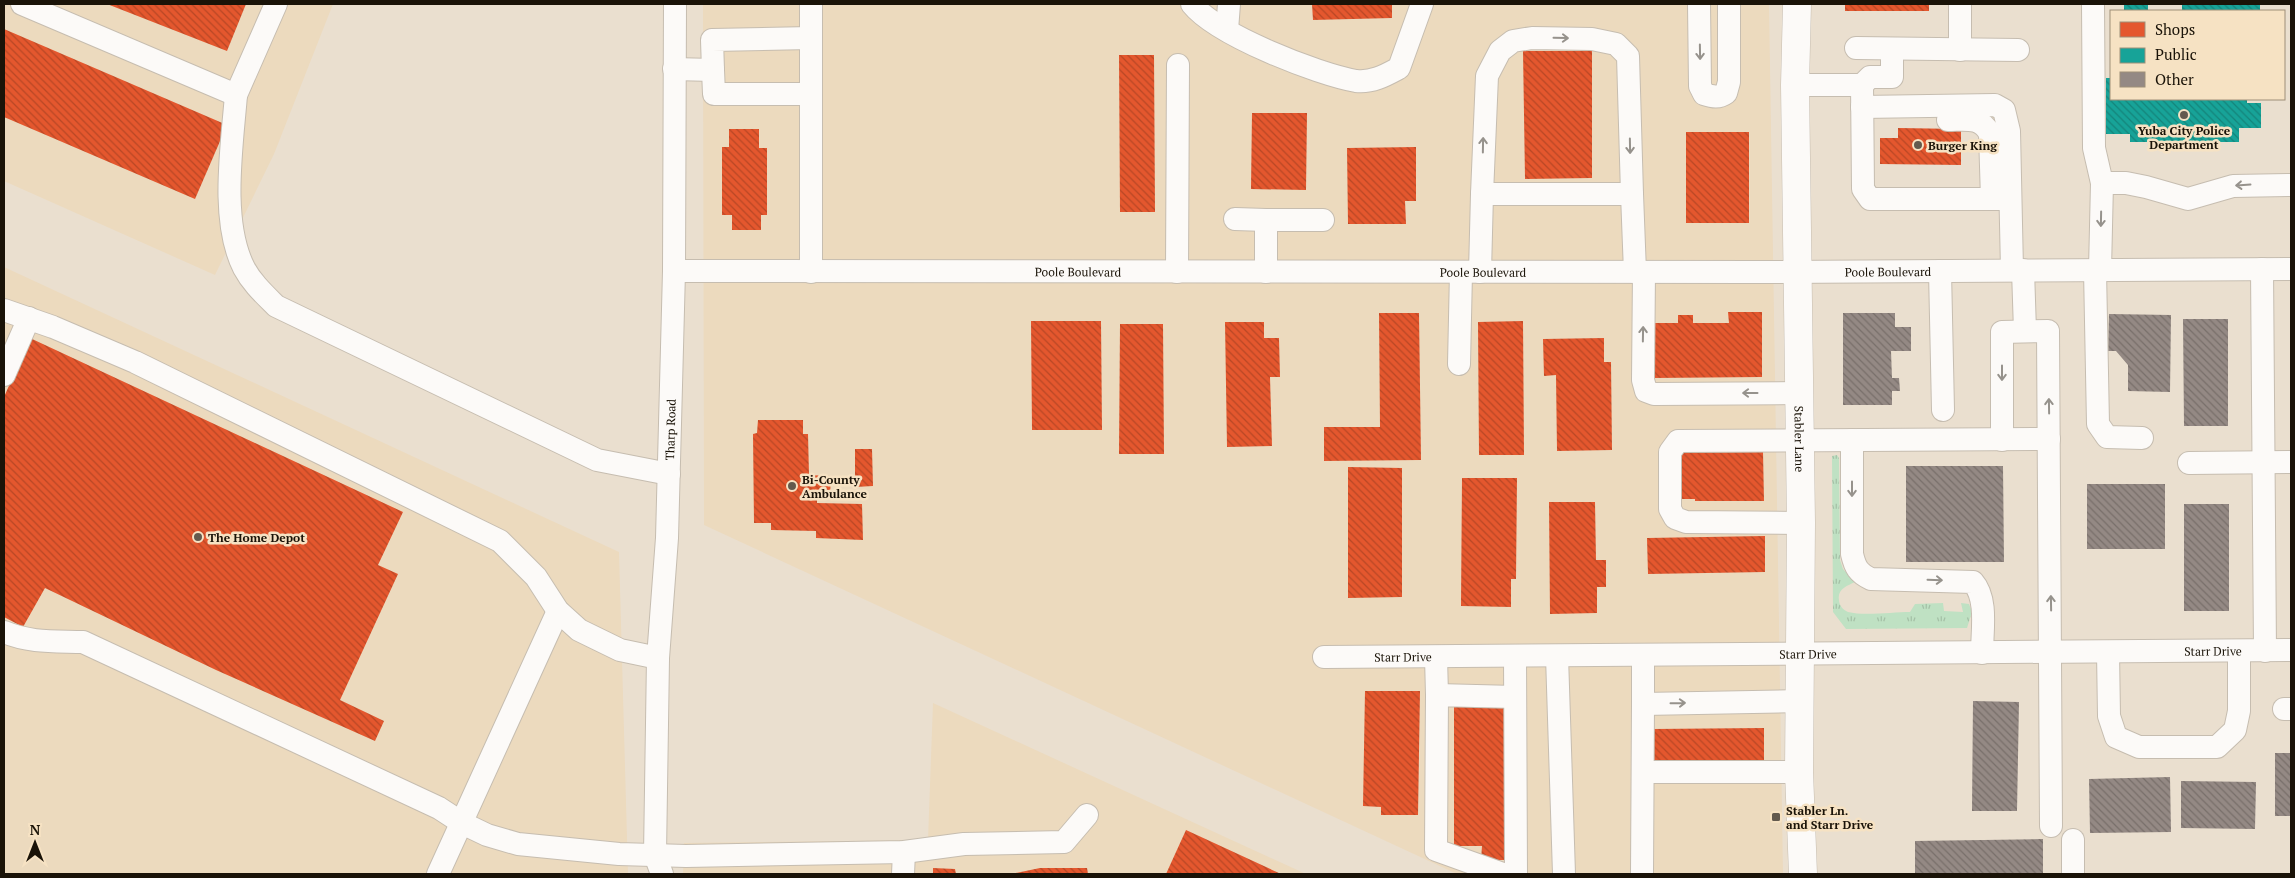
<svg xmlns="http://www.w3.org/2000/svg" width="2295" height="878" font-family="'PT Serif',serif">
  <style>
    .built { fill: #ecdabe }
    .grass { fill: url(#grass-tufts) }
    .shops { fill: url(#shops-back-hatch) }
    .public { fill: url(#public-back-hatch) }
    .building { fill: url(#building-back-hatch) }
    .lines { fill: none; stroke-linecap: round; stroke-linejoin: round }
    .minor-casing { stroke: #c6bdb0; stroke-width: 24 }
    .major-casing { stroke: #c6bdb0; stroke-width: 29 }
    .minor { stroke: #fcfaf8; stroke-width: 22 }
    .major { stroke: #fcfaf8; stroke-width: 28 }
    .oneway { stroke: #96928c }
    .poi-dot { fill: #635a4e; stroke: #f6e2c3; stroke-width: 2 }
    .labels { text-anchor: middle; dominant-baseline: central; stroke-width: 5; stroke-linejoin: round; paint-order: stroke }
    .poi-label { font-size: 12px; font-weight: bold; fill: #1a1308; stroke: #f6e2c3; text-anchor: start }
    .street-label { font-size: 12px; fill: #1a1308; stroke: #f6e2c3 }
  </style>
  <defs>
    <pattern id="grass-tufts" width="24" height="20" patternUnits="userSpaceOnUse" patternTransform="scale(1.25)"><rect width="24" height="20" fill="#bfe1c3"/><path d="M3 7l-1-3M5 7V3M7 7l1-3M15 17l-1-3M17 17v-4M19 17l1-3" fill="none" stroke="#a4c0a6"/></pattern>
    <pattern id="shops-back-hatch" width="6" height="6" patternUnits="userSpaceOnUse" patternTransform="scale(1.25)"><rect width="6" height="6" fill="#e4572e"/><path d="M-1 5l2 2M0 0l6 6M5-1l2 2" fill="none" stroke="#b84725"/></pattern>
    <pattern id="public-back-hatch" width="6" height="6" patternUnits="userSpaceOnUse" patternTransform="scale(1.25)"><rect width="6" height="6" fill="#17a398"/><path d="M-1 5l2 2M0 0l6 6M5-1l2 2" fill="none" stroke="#14847a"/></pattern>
    <pattern id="building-back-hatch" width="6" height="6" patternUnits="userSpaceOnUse" patternTransform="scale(1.25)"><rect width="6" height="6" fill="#948984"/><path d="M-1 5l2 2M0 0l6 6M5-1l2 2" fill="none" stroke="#786f6a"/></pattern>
  </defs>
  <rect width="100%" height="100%" fill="#eadfcf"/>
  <g class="built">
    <polygon points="4,4 333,4 274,154 215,275 4,181"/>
    <polygon points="703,4 1769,4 1783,874 1457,874 704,525"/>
    <polygon points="4,267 619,552 628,874 4,874"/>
    <polygon points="933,703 1306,874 683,874 684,843 928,840"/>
  </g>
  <path class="grass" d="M 1837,455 L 1839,458 L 1840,560 L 1843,569 L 1855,582 C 1847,586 1837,589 1839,600 C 1839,605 1843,610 1848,612 C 1864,616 1893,612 1910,612 L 1915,604 L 1943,603 L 1944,611 L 1963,612 L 1961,603 L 1969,604 L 1972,612 L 1967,628 L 1846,629 L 1833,612 L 1832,456 Z"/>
  <g class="shops">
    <polygon points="107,4 246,4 227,51"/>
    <polygon points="1312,4 1392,4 1392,18 1313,20"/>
    <rect x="1845" y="4" width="84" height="7"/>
    <polygon points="4,29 227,125 195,199 4,117"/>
    <polygon points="1523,51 1592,51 1592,178 1525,179"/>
    <polygon points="1119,55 1154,55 1155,212 1120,212"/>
    <polygon points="1252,113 1307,113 1306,190 1251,189"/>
    <polygon points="1898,128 1961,129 1961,165 1880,164 1880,138 1898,138"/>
    <polygon points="729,129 759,129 759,148 767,148 767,215 761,215 761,230 732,230 732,215 722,215 722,147 729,147"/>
    <rect x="1686" y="132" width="63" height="91"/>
    <polygon points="1416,147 1416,201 1405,201 1406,224 1348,224 1347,148"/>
    <polygon points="1728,312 1762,312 1762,377 1653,378 1653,323 1678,323 1678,315 1693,315 1693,323 1729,323"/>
    <polygon points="1379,313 1419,313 1421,460 1324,461 1324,427 1380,427"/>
    <polygon points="1031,321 1101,321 1102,430 1032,430"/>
    <polygon points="1523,321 1524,455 1479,455 1478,322"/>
    <polygon points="1225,322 1264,322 1264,338 1279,338 1280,377 1270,377 1272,446 1227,447"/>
    <polygon points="1120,324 1163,324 1164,454 1119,454"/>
    <polygon points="30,338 403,512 378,565 398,574 340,700 384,721 375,741 216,670 45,588 23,627 4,617 4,397"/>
    <polygon points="1604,338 1604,362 1611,362 1612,450 1557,451 1556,375 1544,376 1543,339"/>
    <polygon points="758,420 803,420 803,434 808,434 809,475 831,476 830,496 817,496 817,503 862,504 863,540 816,538 816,531 771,530 771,523 754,523 753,434 757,433"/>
    <polygon points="855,449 872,449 873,486 855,487"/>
    <polygon points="1763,452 1764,501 1695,501 1695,499 1681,499 1680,453"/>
    <polygon points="1348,467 1402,468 1402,597 1348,598"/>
    <polygon points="1462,478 1517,478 1516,579 1511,579 1511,607 1461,606"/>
    <polygon points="1549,502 1595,502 1596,560 1606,560 1606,587 1597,587 1597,613 1550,614"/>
    <polygon points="1765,536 1765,572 1648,574 1647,538"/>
    <polygon points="1365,691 1420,691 1418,815 1381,815 1381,807 1363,806"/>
    <polygon points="1454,703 1509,703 1508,860 1481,860 1482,846 1454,846"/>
    <polygon points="1764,728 1764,764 1653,765 1653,729"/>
    <polygon points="1186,830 1281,874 1166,874"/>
    <polygon points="933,868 955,869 956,874 933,874"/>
    <polygon points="1040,868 1087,868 1088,874 1011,874"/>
  </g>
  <g class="public">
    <rect x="2124" y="4" width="24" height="7"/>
    <rect x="2182" y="4" width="78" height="7"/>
    <polygon points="2106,78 2111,78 2111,99 2247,99 2247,103 2261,103 2261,128 2239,128 2239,142 2130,142 2130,134 2106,134"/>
  </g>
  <g class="building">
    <polygon points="1843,313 1895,313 1895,327 1911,327 1911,351 1891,351 1892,378 1899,378 1900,391 1892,391 1892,405 1843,405"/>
    <polygon points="2109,314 2171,315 2170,392 2128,391 2128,365 2116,351 2108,351"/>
    <polygon points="2183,319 2228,319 2228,426 2184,426"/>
    <polygon points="1906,466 2003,466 2004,562 1906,562"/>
    <rect x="2087" y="484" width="78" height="65"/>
    <rect x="2184" y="504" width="45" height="107"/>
    <polygon points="1973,701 2019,702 2017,811 1972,811"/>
    <rect x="2275" y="753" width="16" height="63"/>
    <polygon points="2170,777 2171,832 2090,833 2089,779"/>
    <polygon points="2181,781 2256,782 2255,829 2181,828"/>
    <polygon points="2043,839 2043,874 1915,874 1915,841"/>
  </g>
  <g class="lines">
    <defs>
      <g id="minor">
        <polyline points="22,4 236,95 276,4"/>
        <path d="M 1192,4 C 1217,35 1317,74 1356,81 C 1372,83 1386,75 1399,68 L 1422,4"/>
        <path d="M 1699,4 L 1700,86 L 1704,94 C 1713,97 1719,98 1726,93 L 1729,82 L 1729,4"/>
        <polyline points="1960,4 1960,50"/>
        <polyline points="2093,4 2094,148 2102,183"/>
        <polyline points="1227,30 1229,4"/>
        <polyline points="1856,48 2018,50"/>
        <polyline points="1892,49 1892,77 1870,77 1862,85 1863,189 1870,199 2010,199"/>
        <polyline points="674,69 713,70 714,94 811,94 811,272"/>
        <polyline points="713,70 712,40 811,38 811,4"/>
        <polyline points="1795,85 1862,85"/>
        <polyline points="811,94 811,38"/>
        <path d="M 236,95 C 232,146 220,221 244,268 C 252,283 264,294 276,306 L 597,460 L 669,474"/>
        <polyline points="1862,107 1995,105 2004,110 2009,131 2012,270"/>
        <path d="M 1948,120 C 1966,120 1981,116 1990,134 L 1992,199"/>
        <polyline points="1482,194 1487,76 1500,51 1513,41 1532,38 1592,39 1616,44 1628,56 1632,194"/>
        <polyline points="1235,219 1266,220"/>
        <polyline points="2262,269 2265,651"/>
        <polyline points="2023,270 2025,331"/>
        <polyline points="2095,270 2098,424 2107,437 2142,438"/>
        <polyline points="2100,270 2102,183 2126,183 2146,187 2188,199 2233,186 2291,185"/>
        <path id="s1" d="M 674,271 L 1761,272 L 2291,269"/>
        <polyline points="1940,271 1943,410"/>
        <polyline points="1177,272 1178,65"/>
        <polyline points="1266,272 1266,220 1323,220"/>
        <polyline points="1480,272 1482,194 1632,194 1635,272"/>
        <polyline points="1644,272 1643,380 1646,391 1654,394 1799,393"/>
        <polyline points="4,310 53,327 135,362 500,541 536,577 558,611 579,630 620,650 658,658"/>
        <polyline points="1459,364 1461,272"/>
        <polyline points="4,375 29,318"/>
        <path d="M 1852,440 L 1852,554 C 1855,567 1858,573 1871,579 L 1973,582 C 1988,599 1982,631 1982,653"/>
        <polyline points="2002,440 2002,332 2048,331 2051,826"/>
        <polyline points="2189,463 2291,462"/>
        <polyline points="1801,523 1686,522 1675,518 1670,509 1670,452 1678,441 2049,439"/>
        <path d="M 4,632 C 30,643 55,641 83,642 L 439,808 L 462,823 L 487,835 L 518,844 L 619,854 L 686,856 L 904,852 L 964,844 L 1064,842 L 1087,815"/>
        <polyline points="2108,652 2109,716 2116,737 2139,747 2217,747 2235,730 2239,711 2239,651"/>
        <polyline points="1643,655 1643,704 1801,701"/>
        <polyline points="1515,656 1516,874"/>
        <polyline points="1557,656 1564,874"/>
        <path id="s2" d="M 1324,657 L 2291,650"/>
        <polyline points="1436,657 1437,695"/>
        <polyline points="2284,709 2291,709"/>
        <polyline points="1643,772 1799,772"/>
        <polyline points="2073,840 2073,874"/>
        <polyline points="438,874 558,611"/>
        <path id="s3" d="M 662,874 L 655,855 L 658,658 L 667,538 L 674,271 L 675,4"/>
        <polyline points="903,874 904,852"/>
        <polyline points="1503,874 1436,850 1437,695 1515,697"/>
        <polyline points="1642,874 1643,704"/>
      </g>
      <g id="major">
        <path id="s4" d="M 1797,4 L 1795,85 L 1801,523 L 1799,772 L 1803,874"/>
      </g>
    </defs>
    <use href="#minor" class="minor-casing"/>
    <use href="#major" class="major-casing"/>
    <use href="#minor" class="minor"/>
    <use href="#major" class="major"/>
  </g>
  <defs><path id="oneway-shaft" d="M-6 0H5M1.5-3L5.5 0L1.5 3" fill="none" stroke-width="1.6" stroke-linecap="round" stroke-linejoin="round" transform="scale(1.25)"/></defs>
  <g class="oneway">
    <use href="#oneway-shaft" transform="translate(1561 38) rotate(1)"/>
    <use href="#oneway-shaft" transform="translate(1700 52) rotate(89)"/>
    <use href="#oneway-shaft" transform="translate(1483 145) rotate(-89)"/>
    <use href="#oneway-shaft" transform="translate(1630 146) rotate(89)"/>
    <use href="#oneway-shaft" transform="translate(2243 185) rotate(176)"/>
    <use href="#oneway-shaft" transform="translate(2101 219) rotate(91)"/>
    <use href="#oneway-shaft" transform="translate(1643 334) rotate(-89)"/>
    <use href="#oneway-shaft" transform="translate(2002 373) rotate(90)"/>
    <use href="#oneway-shaft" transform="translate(1750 393) rotate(180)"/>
    <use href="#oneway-shaft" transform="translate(2049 406) rotate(-91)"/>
    <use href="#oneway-shaft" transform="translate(1852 489) rotate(90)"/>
    <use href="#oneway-shaft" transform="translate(1935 580) rotate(2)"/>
    <use href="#oneway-shaft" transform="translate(2051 603) rotate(-91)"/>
    <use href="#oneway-shaft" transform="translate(1678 703) rotate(-1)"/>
  </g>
  <g class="poi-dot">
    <circle cx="2184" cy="115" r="5"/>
    <circle cx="1918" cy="145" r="5"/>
    <circle cx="792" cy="486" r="5"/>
    <circle cx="198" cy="537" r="5"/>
    <rect x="1771" y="812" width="10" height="10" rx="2.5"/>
  </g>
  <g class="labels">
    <g class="poi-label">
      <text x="2184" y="130" text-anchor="middle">Yuba City Police<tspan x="2184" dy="14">Department</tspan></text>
      <text x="1928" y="145">Burger King</text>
      <text x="802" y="479">Bi-County<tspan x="802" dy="14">Ambulance</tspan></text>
      <text x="208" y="537">The Home Depot</text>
      <text x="1786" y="810">Stabler Ln.<tspan x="1786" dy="14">and Starr Drive</tspan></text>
    </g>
    <g class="street-label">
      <text stroke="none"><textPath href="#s1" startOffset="1214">Poole Boulevard</textPath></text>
      <text stroke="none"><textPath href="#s1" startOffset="404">Poole Boulevard</textPath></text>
      <text stroke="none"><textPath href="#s1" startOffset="809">Poole Boulevard</textPath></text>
      <text stroke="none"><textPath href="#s3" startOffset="446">Tharp Road</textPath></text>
      <text stroke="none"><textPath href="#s4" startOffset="435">Stabler Lane</textPath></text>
      <text stroke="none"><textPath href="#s2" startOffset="889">Starr Drive</textPath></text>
      <text stroke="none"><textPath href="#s2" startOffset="484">Starr Drive</textPath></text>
      <text stroke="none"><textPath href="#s2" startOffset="79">Starr Drive</textPath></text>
    </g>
  </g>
  <rect width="2295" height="878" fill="none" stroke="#1a1308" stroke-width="10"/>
  <rect x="2110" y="10" width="175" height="90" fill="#f6e2c3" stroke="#9e8f78"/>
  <rect x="2120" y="22" width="25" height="15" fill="#e4572e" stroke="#9e8f78"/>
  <text x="2155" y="35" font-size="15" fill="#1a1308">Shops</text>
  <rect x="2120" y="48" width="25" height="15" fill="#17a398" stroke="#9e8f78"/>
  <text x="2155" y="60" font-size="15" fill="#1a1308">Public</text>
  <rect x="2120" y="72" width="25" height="15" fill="#948984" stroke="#9e8f78"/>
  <text x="2155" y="85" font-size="15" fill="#1a1308">Other</text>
  <g transform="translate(35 843)" stroke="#f6e2c3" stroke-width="4" paint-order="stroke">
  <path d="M0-4L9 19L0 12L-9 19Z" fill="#1a1308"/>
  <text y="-8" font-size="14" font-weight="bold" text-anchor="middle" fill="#1a1308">N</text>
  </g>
</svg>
